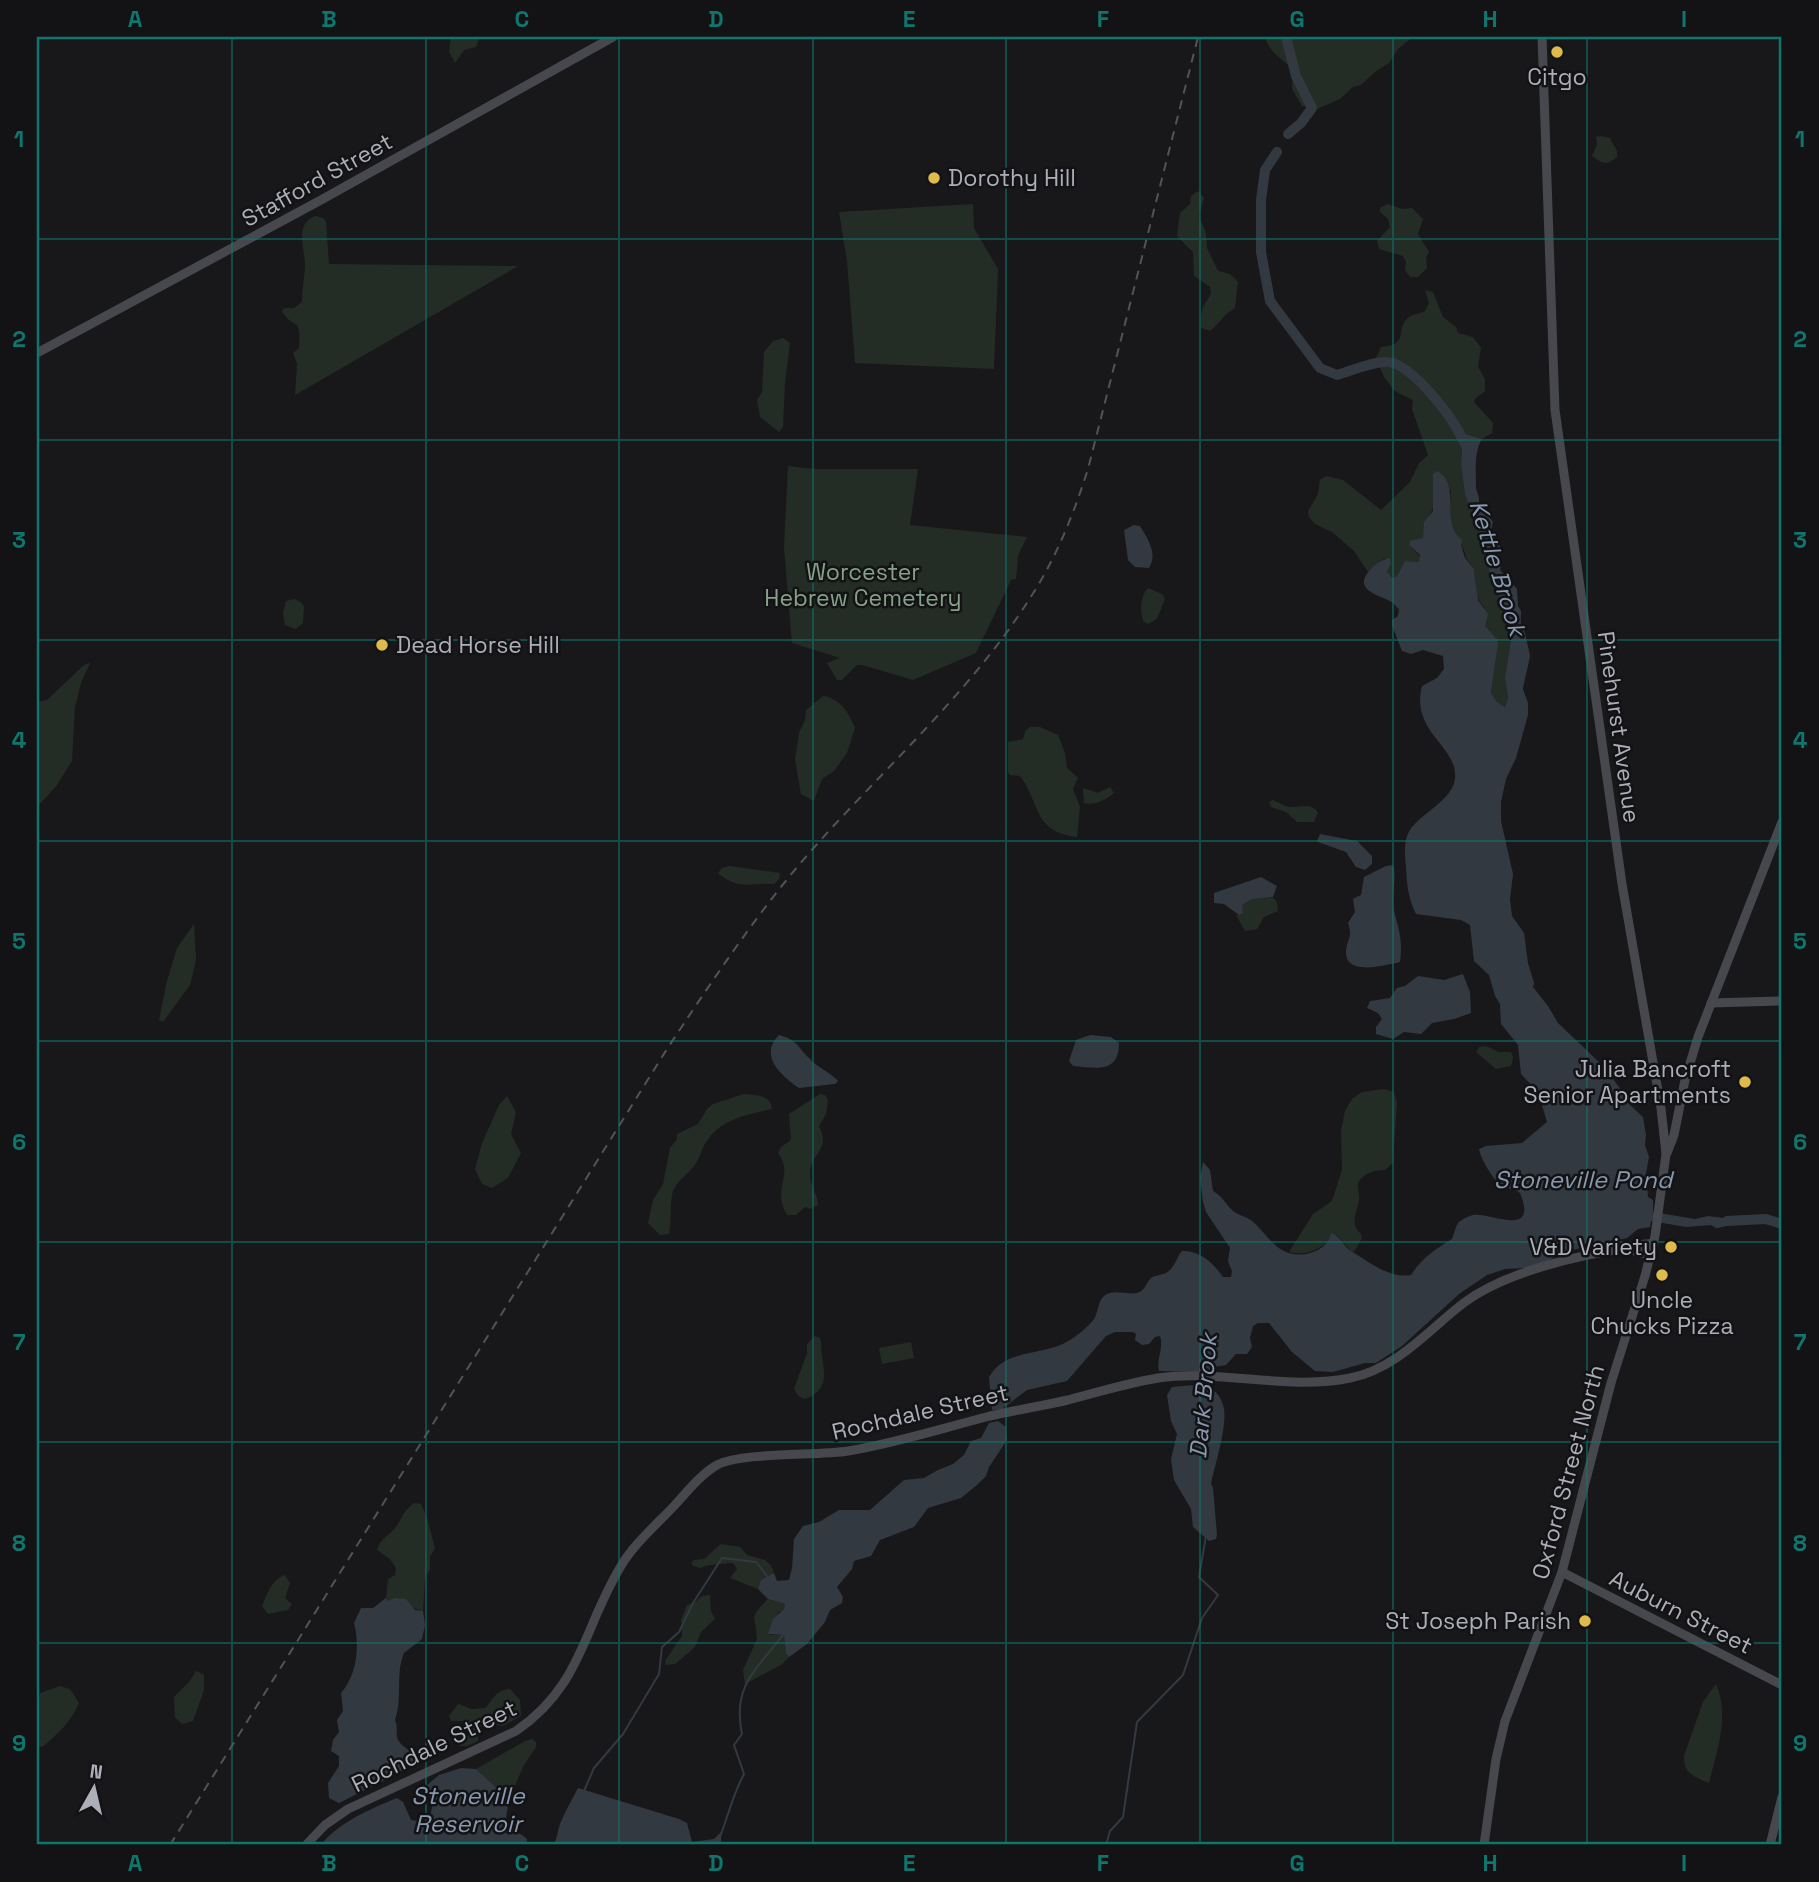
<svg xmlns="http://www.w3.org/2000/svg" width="1819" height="1882" font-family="'Space Grotesk',sans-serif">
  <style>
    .green { fill: #242c26 }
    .water { fill: #333941 }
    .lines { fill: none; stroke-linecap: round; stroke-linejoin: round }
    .stream { stroke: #333941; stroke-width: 2 }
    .river { stroke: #333941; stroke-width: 10 }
    .secondary { stroke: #47484e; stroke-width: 9 }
    .rail { stroke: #525359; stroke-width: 2; stroke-dasharray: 9 7; stroke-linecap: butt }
    .grid { fill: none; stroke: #0f766e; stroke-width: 2; stroke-opacity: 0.55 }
    .poi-dot { fill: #debb4b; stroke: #131315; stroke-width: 2.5 }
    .labels { text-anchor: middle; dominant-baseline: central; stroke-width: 5; stroke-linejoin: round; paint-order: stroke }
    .poi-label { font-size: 23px; fill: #acaeb8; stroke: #131315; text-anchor: end }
    .street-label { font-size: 23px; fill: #acaeb8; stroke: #131315 }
    .park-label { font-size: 23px; fill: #85a189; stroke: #131315 }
    .water-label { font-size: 24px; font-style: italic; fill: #8798af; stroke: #131315 }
    .neatline { fill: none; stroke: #0f766e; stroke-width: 2.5 }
    .grid-label { font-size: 23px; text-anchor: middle; font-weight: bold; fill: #0f766e }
  </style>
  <rect width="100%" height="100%" fill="#18181a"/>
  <g class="green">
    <polygon points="451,37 480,37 476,47 464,50 455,63 449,51"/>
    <path d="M 1265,37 L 1413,37 L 1398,49 L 1389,63 L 1375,72 L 1361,85 L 1353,87 L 1340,99 L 1317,109 L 1302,106 L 1292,89 L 1293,69 C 1283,60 1268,51 1265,37 Z"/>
    <path d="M 1600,136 L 1610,138 L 1617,151 L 1617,157 C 1606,166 1603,164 1592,156 L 1597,144 L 1596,137 Z"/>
    <path d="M 1198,191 L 1204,198 L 1199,216 L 1206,233 L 1207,248 L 1218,271 L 1230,274 L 1238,282 L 1235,308 C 1224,314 1220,323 1210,331 L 1201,328 C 1200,313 1202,307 1211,294 L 1210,287 L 1194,276 L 1193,252 L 1177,236 L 1180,213 L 1190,204 L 1191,196 Z"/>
    <polygon points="973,204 974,228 998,269 994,369 855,363 847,261 839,212"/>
    <polygon points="1388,204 1402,209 1412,208 1423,219 1418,234 1429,252 1426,257 1427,268 1418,277 1410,277 1405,270 1406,262 1403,256 1379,249 1377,241 1390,227 1388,219 1380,212 1380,208"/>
    <path d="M 315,216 L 323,218 L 326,222 L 329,264 L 518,266 L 295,395 L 297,364 L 293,353 L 299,348 C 301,313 294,332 282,311 L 285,308 L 294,308 L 302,302 C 302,290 304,279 305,268 C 306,250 293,225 315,216 Z"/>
    <path d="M 1425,290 L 1433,292 L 1443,317 L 1456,327 L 1458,333 L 1473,337 L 1481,348 L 1478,367 L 1485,379 L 1485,391 L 1475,399 L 1474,402 L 1493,423 L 1492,433 L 1482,439 L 1466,434 L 1455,423 L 1462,450 L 1461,465 L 1465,495 L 1478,527 L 1492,582 L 1509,615 L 1512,632 L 1505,678 L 1508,698 L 1505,707 L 1497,702 L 1491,693 L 1497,652 L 1496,639 L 1485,626 L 1484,607 C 1472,594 1479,582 1473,568 C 1470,562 1466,560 1465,553 L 1449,518 L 1451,490 L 1433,480 C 1437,497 1435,507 1426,521 C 1423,525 1425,533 1423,538 L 1409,545 L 1421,558 L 1419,562 L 1405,561 L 1397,576 L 1392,578 L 1387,571 L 1385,558 L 1368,572 L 1354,551 L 1332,532 L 1315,524 L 1309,517 L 1308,511 L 1318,494 L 1320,480 L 1326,476 L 1343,480 L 1381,510 L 1410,482 L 1419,463 L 1428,455 L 1412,409 L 1413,400 L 1395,391 L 1384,377 L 1376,358 L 1381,347 C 1411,345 1394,328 1409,317 C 1413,314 1421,314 1425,311 L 1429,303 Z"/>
    <polygon points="783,338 790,343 785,382 783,427 779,432 760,417 757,400 762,392 764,352 773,341"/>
    <polygon points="788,466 814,469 918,469 910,525 1027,537 1018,556 1016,579 1011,580 976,653 913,680 862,665 857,665 842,680 837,680 827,663 840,658 792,643 784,547"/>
    <path d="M 1148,588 L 1162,594 L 1165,599 L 1157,619 L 1148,624 L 1143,621 C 1140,610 1140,596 1148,588 Z"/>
    <polygon points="295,599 302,603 304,607 303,623 296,629 285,625 283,613 286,601"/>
    <polygon points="90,663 81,683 75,707 72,761 57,785 37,807 37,702 47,700 84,665"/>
    <path d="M 823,696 C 840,698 849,713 855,728 L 847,753 L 834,771 L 822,779 L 814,801 L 801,794 L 795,760 L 799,733 L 805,720 L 806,710 Z"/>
    <path d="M 1030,727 L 1040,727 L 1058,735 L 1065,753 L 1067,768 L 1078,778 L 1073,789 L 1080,807 L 1077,837 C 1033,832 1041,804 1020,776 L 1010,775 L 1008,772 L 1008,742 L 1023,739 L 1026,730 Z"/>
    <path d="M 1110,787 L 1114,793 C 1106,800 1093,806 1084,803 L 1083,788 L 1098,793 Z"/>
    <path d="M 1273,800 C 1279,803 1285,806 1290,807 C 1302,808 1309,802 1318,812 L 1314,822 L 1297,822 L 1286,812 L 1271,807 L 1269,802 Z"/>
    <path d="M 729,866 L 780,873 L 779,879 L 774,884 C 751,882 738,891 718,873 L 722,868 Z"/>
    <polygon points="1268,897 1273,898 1277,902 1278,911 1264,917 1257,929 1245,931 1236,915 1239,915 1243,911 1241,905 1252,899"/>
    <polygon points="194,924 196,960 190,985 163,1022 159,1020 167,981 177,948"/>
    <polygon points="1486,1046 1499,1052 1511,1052 1513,1058 1511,1066 1496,1069 1476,1052 1479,1047"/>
    <path d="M 1384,1089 L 1394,1092 L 1397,1102 L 1393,1162 L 1385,1170 C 1374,1170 1364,1173 1358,1183 C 1357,1189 1360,1195 1359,1201 C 1357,1213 1349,1223 1361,1234 L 1362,1238 L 1354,1252 L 1351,1251 L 1337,1235 C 1321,1247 1311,1257 1289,1252 L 1313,1214 L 1332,1201 L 1342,1170 L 1341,1131 L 1345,1111 L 1352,1099 L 1362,1092 Z"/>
    <path d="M 744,1094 C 756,1095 771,1095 772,1109 C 750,1114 724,1118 709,1138 C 701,1147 701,1158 694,1166 C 688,1174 676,1182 673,1191 C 669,1206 672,1220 669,1234 L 660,1235 L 648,1223 L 653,1200 L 663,1184 L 670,1148 L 677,1139 L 677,1134 L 698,1124 L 707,1109 L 713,1104 Z"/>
    <path d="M 820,1094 L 825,1095 L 828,1100 L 826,1114 L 819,1126 C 831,1151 811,1152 810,1173 C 809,1185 818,1194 818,1205 L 810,1209 L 805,1207 L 796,1215 L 787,1215 C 771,1186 795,1176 778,1153 L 781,1147 L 791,1140 L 789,1114 Z"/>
    <polygon points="507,1096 516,1112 511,1134 521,1153 508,1178 492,1188 482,1184 475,1169 482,1143 499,1105"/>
    <path d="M 815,1336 L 820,1338 C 822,1345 821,1350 822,1356 C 825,1377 828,1390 805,1399 L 798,1396 L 794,1389 L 807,1353 L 807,1344 Z"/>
    <polygon points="911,1342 914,1358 882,1364 879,1348"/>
    <path d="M 414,1503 L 421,1504 L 427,1518 L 435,1548 L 430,1557 L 430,1569 L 425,1578 L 423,1611 L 388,1601 L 386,1598 L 388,1579 L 395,1575 L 396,1568 L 390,1559 L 377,1550 C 380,1538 390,1535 396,1527 C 404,1515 401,1514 414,1503 Z"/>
    <path d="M 721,1544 L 740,1547 L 747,1555 L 765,1560 L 771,1565 L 774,1573 L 760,1583 L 758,1589 L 730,1578 L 737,1569 L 733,1563 C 723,1564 708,1564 700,1568 L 693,1566 L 691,1563 L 694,1560 L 704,1559 Z"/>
    <path d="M 285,1575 L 290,1583 L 285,1598 L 292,1604 L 288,1610 L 268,1614 L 262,1606 C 267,1594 272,1579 285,1575 Z"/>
    <polygon points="710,1595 711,1611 715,1619 701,1632 695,1647 680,1660 675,1664 666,1665 665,1661 682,1636 681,1620 687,1605 694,1603 702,1596"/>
    <path d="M 768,1599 L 785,1604 L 784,1609 L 778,1613 L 769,1635 L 784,1635 L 786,1654 L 789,1657 L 781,1665 L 745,1684 L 743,1670 L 757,1639 C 756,1615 747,1620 768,1599 Z"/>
    <polygon points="196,1671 204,1675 204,1690 193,1721 182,1724 175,1717 174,1697 190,1681"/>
    <path d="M 1716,1684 C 1730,1717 1717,1750 1709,1783 C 1695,1777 1683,1774 1684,1756 L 1703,1702 Z"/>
    <path d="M 60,1686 L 70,1689 L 79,1703 C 71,1722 57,1735 42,1747 L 37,1746 L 37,1707 L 40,1693 Z"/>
    <path d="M 510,1689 L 520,1700 L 521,1716 L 503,1726 L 483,1724 L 478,1729 L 478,1741 L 467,1746 L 459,1746 L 460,1740 L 469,1734 L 463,1721 L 451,1721 L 449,1716 L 458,1704 L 472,1709 L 485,1708 C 494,1699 495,1690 510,1689 Z"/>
    <polygon points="532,1739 536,1742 536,1747 524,1765 509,1799 476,1769 525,1741"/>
  </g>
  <g class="water">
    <path d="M 1448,423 L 1455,423 L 1466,434 L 1482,439 C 1474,451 1476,471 1476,486 C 1476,492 1480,496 1479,503 L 1493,522 L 1490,534 L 1500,546 L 1495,555 L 1501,565 L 1500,570 L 1517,589 L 1518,606 L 1521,611 L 1520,681 L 1528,703 L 1528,715 L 1516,758 L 1506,779 L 1501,802 L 1501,821 L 1513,874 L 1510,899 L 1512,916 L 1524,933 L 1528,963 L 1534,983 L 1533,987 L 1548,1006 L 1558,1023 L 1601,1064 L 1623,1092 L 1628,1103 L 1643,1117 L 1646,1135 L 1645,1145 L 1649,1157 L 1646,1173 L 1648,1197 L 1653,1200 L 1653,1212 L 1695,1219 L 1708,1216 L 1738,1220 L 1760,1217 L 1782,1222 L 1782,1230 C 1770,1222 1747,1221 1733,1224 C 1727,1225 1722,1228 1716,1228 L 1711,1225 L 1686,1227 L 1651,1221 L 1650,1227 L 1638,1229 L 1627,1238 L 1563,1252 L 1543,1264 L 1527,1268 L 1505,1269 L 1487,1275 L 1459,1294 L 1402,1346 L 1376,1363 L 1365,1363 L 1333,1372 L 1315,1371 L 1292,1352 L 1269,1323 L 1258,1323 L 1253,1326 L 1250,1338 L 1252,1347 L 1247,1354 L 1236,1354 L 1226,1365 L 1214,1367 L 1206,1372 L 1159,1371 C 1156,1359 1164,1348 1160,1336 L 1155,1337 L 1149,1344 L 1142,1345 L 1135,1340 L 1136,1334 L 1133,1332 L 1115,1332 L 1106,1336 L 1067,1381 L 1027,1390 L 1002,1409 L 992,1410 L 989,1377 C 1007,1347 1044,1357 1070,1340 C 1078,1335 1088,1327 1094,1319 C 1099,1311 1097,1302 1105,1295 C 1114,1289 1127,1295 1137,1293 C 1146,1290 1145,1284 1151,1278 C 1155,1275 1162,1275 1166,1273 C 1175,1268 1176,1258 1182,1251 C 1200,1250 1213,1263 1223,1277 L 1231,1277 L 1232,1271 L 1228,1261 L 1230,1248 L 1206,1212 L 1203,1202 L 1200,1178 L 1203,1162 L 1210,1170 L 1213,1191 C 1222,1196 1225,1203 1232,1210 C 1237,1215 1245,1216 1251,1220 C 1262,1229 1270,1243 1282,1250 C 1299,1260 1327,1253 1331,1233 C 1341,1236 1343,1246 1351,1251 C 1368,1261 1389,1279 1411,1275 C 1422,1258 1434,1250 1452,1239 C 1454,1234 1455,1228 1458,1223 C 1461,1220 1468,1216 1473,1215 C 1490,1212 1539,1239 1520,1193 C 1514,1188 1506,1189 1499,1184 C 1493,1179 1480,1157 1479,1149 L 1486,1146 L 1522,1143 L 1547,1122 L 1538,1092 L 1521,1074 L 1518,1045 L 1501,1024 L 1500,1004 L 1495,996 L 1489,975 L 1474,961 L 1470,925 L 1461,920 L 1416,914 C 1408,898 1407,885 1406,867 C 1405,855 1403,841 1410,830 C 1420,814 1454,799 1455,778 C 1458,746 1410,732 1422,686 L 1437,678 L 1444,669 L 1443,656 L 1423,650 L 1411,654 L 1402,651 L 1392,625 L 1392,620 L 1398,616 L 1399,609 C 1396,607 1394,603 1390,601 C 1379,595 1352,590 1370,570 C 1375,564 1383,559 1390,558 L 1391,563 L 1387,571 L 1392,578 L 1397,576 L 1405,561 L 1419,562 L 1420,555 L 1409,545 L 1410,541 L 1423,538 L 1424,522 L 1433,511 L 1433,474 L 1437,471 C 1463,485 1438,520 1462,540 L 1461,545 L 1465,558 L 1474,569 L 1478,600 L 1488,614 L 1485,626 L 1497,639 L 1498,644 L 1491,693 L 1497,702 L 1505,707 L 1508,698 L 1505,678 L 1512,632 L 1509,615 L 1492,582 L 1478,527 L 1465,495 L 1461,465 L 1462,449 Z"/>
    <path d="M 1134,525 L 1140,526 C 1148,539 1158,554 1149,568 L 1135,567 L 1128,560 L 1124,530 Z"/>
    <polygon points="1320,834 1357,841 1372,856 1372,864 1365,870 1356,867 1346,852 1318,842 1317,841"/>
    <path d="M 1393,865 C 1397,880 1391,896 1394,911 C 1399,931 1403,940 1400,962 C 1385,965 1345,977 1346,951 C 1347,938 1353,939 1348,923 L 1355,912 L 1353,899 L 1361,895 L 1364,877 L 1386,866 Z"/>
    <polygon points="1261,877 1277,886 1273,897 1252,899 1242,905 1243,913 1239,915 1224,904 1214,903 1214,893"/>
    <polygon points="1463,974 1470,992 1471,1013 1454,1019 1432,1023 1421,1034 1404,1032 1393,1039 1376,1034 1376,1027 1382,1019 1378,1013 1367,1008 1370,1001 1390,998 1397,988 1405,986 1418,976 1444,980"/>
    <path d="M 779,1035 C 798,1040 797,1047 810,1059 C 818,1068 830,1072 838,1081 L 835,1084 L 799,1088 C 782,1076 758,1056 779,1035 Z"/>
    <path d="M 1090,1035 L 1111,1037 L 1119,1043 C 1119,1074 1096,1068 1073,1066 L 1069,1061 L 1076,1040 Z"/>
    <path d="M 1206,1384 C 1214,1390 1220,1395 1223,1405 C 1229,1420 1215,1466 1211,1483 L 1213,1488 L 1217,1535 L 1216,1539 L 1209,1541 L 1193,1527 L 1191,1509 L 1174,1480 L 1171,1459 L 1177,1434 L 1171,1421 L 1167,1395 L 1172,1387 Z"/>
    <polygon points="998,1421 1006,1427 1007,1440 989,1467 986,1476 977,1485 961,1498 928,1508 914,1527 880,1540 871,1556 854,1561 852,1569 837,1587 843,1597 842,1603 830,1610 825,1622 807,1644 789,1657 786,1654 784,1635 768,1634 773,1619 784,1609 785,1604 768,1599 758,1589 761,1580 774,1573 777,1581 789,1580 792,1568 794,1539 803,1526 819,1522 839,1510 870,1510 904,1480 924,1478 938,1470 953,1464 964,1455 971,1441 981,1438 989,1423"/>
    <path d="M 386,1598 L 388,1601 L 394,1598 L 406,1599 L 415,1610 L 423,1611 L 425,1625 L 422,1639 L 404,1653 C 395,1674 403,1698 395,1720 C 398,1727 396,1731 397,1737 C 399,1745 407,1748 412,1753 L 415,1762 L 393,1776 L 339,1803 L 329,1798 L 328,1783 L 339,1766 L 339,1756 L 331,1751 L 333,1740 L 339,1732 L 337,1720 L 343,1711 L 341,1693 C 357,1675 360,1645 354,1623 L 361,1608 L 373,1608 Z"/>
    <path d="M 461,1768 L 476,1769 L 509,1799 L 505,1824 C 512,1832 520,1832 527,1839 L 527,1845 L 321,1845 C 339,1822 370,1809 397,1798 L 403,1802 L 411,1820 L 424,1822 L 430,1818 L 433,1802 L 426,1786 L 439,1775 Z"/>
    <path d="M 578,1788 L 679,1819 L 687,1823 L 692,1842 L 714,1839 L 721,1832 L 721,1844 L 553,1845 C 558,1838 557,1832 560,1824 C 565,1811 572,1800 578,1788 Z"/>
  </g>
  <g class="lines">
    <g class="stream">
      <polyline points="584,1791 594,1768 623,1734 659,1674 662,1647 679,1632 693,1603 722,1558 756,1562 767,1576"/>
      <path d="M 720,1837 C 728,1816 733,1794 744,1774 L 734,1745 L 742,1734 C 732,1687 755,1671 783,1635"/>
      <polyline points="1106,1845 1110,1831 1123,1817 1137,1722 1183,1675 1202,1618 1218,1595 1199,1577 1206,1536"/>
    </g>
    <g class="river">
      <polyline points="1286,37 1296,76 1312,108 1301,123 1288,134"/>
      <path d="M 1277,152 L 1265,170 L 1261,200 L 1261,252 L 1270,301 L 1320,368 L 1337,375 C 1351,371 1368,363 1384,362 C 1408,359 1450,414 1460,434"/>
      <polyline points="1517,692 1525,656 1519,629"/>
      <polyline points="1727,1221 1766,1219 1782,1224"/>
    </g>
    <g class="secondary">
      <polyline points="37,353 321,200 613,37"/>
      <polyline points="1711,1003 1782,1001"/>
      <polyline points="1667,1153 1674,1135 1685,1080 1698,1037 1782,822"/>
      <polyline points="1631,1248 1637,1252 1650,1255"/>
      <polyline points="1562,1572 1782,1685"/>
      <path d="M 306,1845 L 325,1825 L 348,1809 L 516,1731 C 582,1686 583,1628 621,1566 C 634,1544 656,1525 674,1506 C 687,1492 700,1475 717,1465 C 741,1452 816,1456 848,1451 C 897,1443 943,1428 990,1416 C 1016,1410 1042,1406 1068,1400 C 1098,1392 1128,1383 1158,1378 C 1222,1369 1288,1391 1350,1378 C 1397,1369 1429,1329 1465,1302 C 1506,1272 1578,1255 1628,1248 C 1639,1246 1640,1243 1653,1244"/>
      <polyline points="1484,1845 1496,1759 1505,1721 1562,1572 1611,1383 1645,1276 1655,1236 1666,1154 1661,1108 1622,884 1555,410 1542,37"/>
      <polyline points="1770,1845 1782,1797"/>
    </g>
    <path class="rail" d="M 170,1845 L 667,1049 C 712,981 757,913 810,852 C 885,767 972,691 1032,595 C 1057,556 1074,513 1088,469 L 1198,37"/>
  </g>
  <path class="grid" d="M 232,37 L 232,1845M 426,37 L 426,1845M 619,37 L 619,1845M 813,37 L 813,1845M 1006,37 L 1006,1845M 1200,37 L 1200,1845M 1393,37 L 1393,1845M 1587,37 L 1587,1845M 37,239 L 1782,239M 37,440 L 1782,440M 37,640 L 1782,640M 37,841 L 1782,841M 37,1041 L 1782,1041M 37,1242 L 1782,1242M 37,1442 L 1782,1442M 37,1643 L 1782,1643"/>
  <g class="poi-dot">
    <circle cx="1557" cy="52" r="7"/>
    <circle cx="934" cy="178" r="7"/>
    <circle cx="382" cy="645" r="7"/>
    <circle cx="1745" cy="1082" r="7"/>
    <circle cx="1671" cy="1247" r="7"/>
    <circle cx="1662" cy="1275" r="7"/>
    <circle cx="1585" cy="1621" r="7"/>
  </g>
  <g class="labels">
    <g class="poi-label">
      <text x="1557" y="77" text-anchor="middle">Citgo</text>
      <text x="948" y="178" text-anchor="start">Dorothy Hill</text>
      <text x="396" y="645" text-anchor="start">Dead Horse Hill</text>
      <text x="1731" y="1069">Julia Bancroft<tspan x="1731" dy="26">Senior Apartments</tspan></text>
      <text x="1657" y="1247">V&amp;D Variety</text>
      <text x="1662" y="1300" text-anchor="middle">Uncle<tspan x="1662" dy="26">Chucks Pizza</tspan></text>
      <text x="1571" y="1621">St Joseph Parish</text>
    </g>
    <g class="street-label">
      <text transform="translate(317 180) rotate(-29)">Stafford Street</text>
      <text transform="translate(1619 727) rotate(82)">Pinehurst Avenue</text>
      <text transform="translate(920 1412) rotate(-13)">Rochdale Street</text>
      <text transform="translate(1568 1472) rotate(-75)">Oxford Street North</text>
      <text transform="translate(1681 1612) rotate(27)">Auburn Street</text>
      <text transform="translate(434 1746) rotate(-26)">Rochdale Street</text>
    </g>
    <g class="park-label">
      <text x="863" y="572">Worcester<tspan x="863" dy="26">Hebrew Cemetery</tspan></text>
    </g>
    <g class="water-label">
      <text transform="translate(1498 568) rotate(73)">Kettle Brook</text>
      <text x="1583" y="1179">Stoneville Pond</text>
      <text transform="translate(1203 1396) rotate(-85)">Dark Brook</text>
      <text x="468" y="1795">Stoneville<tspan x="468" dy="28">Reservoir</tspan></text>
    </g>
  </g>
  <rect width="1819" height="1882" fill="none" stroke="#131315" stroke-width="77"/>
  <g transform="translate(94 1788) rotate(8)" stroke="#131315" stroke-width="5" paint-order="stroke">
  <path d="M0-5L12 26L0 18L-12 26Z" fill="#acaeb8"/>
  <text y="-10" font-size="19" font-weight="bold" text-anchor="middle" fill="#acaeb8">N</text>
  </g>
  <rect x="38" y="38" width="1742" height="1805" class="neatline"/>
  <g class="grid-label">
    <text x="135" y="27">A</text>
    <text x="329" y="27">B</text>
    <text x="522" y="27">C</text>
    <text x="716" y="27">D</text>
    <text x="909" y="27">E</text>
    <text x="1103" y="27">F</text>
    <text x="1297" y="27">G</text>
    <text x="1490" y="27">H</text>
    <text x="1684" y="27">I</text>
    <text x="19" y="147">1</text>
    <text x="1800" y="147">1</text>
    <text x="19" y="347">2</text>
    <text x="1800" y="347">2</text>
    <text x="19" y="548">3</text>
    <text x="1800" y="548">3</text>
    <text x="19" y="748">4</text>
    <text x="1800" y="748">4</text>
    <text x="19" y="949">5</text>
    <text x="1800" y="949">5</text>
    <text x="19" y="1150">6</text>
    <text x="1800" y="1150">6</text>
    <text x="19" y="1350">7</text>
    <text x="1800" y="1350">7</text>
    <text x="19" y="1551">8</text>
    <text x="1800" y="1551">8</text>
    <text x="19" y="1751">9</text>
    <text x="1800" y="1751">9</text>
    <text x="135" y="1871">A</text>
    <text x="329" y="1871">B</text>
    <text x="522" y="1871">C</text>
    <text x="716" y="1871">D</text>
    <text x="909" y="1871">E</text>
    <text x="1103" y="1871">F</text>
    <text x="1297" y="1871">G</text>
    <text x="1490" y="1871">H</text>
    <text x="1684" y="1871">I</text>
  </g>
</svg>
